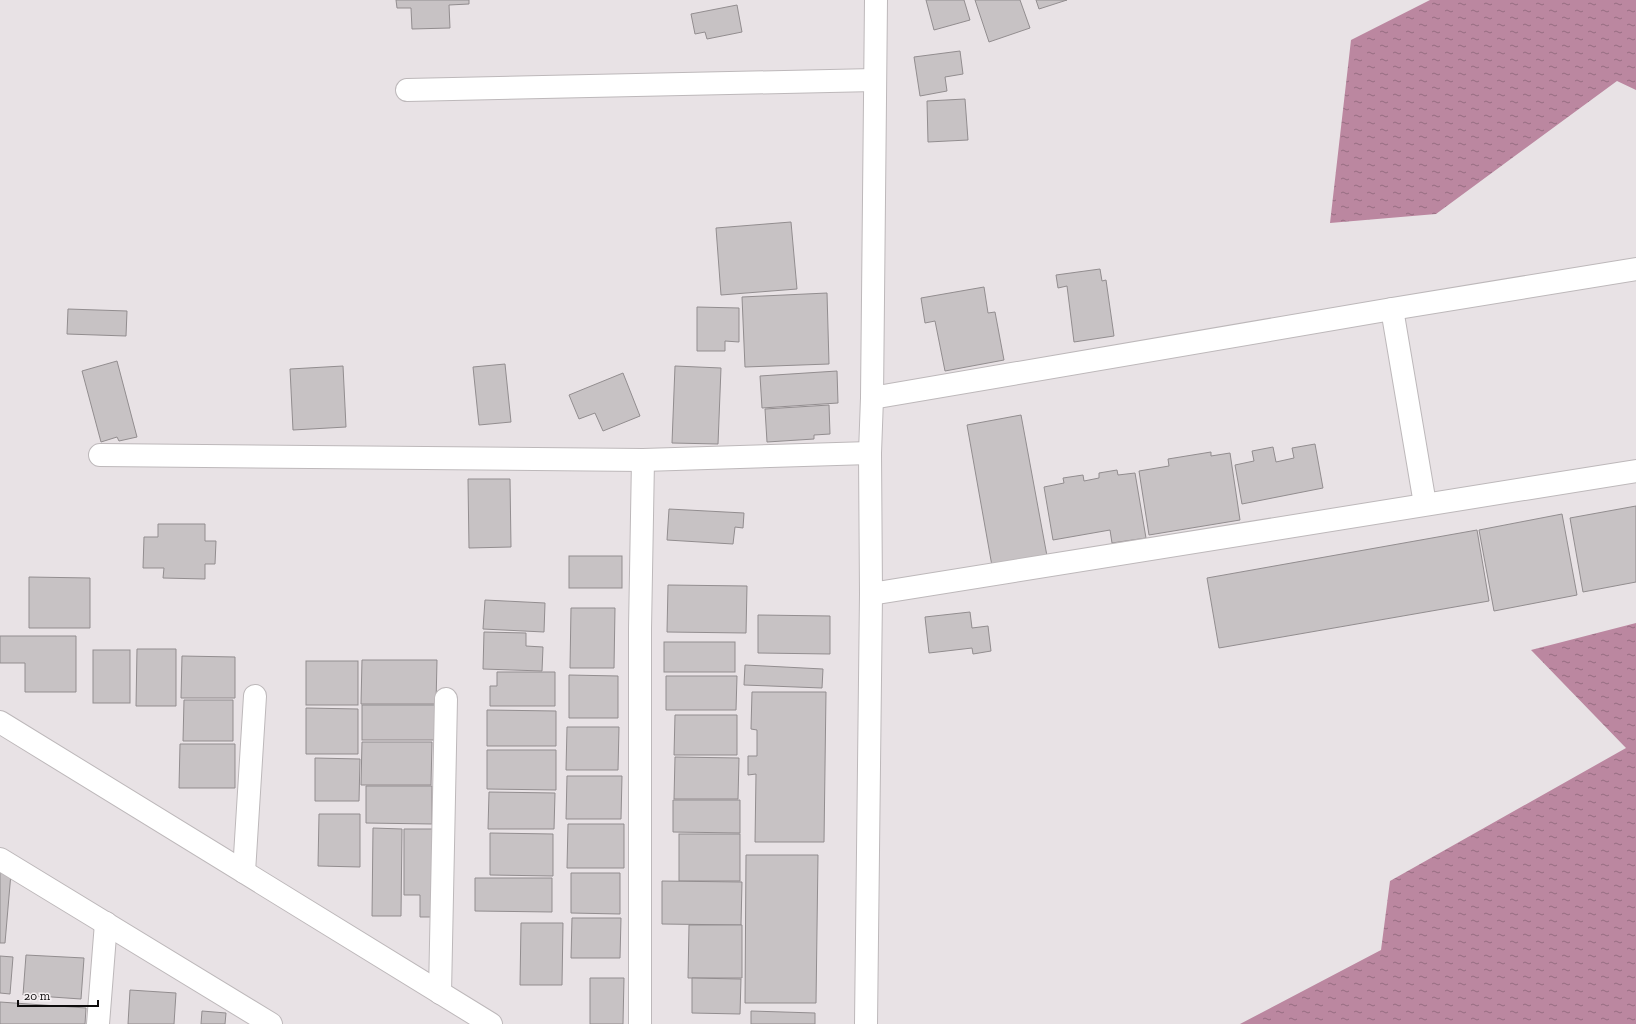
<svg xmlns="http://www.w3.org/2000/svg" width="1636" height="1024" font-family="'Zilla Slab',serif">
  <style>
    .water { fill: url(#water-ripples) }
    .building { fill: #c7c2c4; stroke: #928d8f }
    .lines { fill: none; stroke-linecap: round; stroke-linejoin: round }
    .street-casing { stroke: #bdb8ba; stroke-width: 24 }
    .secondary-casing { stroke: #bdb8ba; stroke-width: 24 }
    .street { stroke: #fff; stroke-width: 22 }
    .secondary { stroke: #fff; stroke-width: 22 }
  </style>
  <defs>
    <pattern id="water-ripples" width="26" height="14" patternUnits="userSpaceOnUse"><rect width="26" height="14" fill="#bb87a0"/><path d="M2 4q2-2 4 0t4 0M15 11q2-2 4 0t4 0" fill="none" stroke="#966d81"/></pattern>
  </defs>
  <rect width="100%" height="100%" fill="#e8e2e5"/>
  <g class="water">
    <polygon points="1430,0 1636,0 1636,90 1617,81 1436,214 1330,223 1351,40"/>
    <polygon points="1636,623 1636,1024 1240,1024 1381,950 1390,881 1626,748 1531,650"/>
  </g>
  <g class="building">
    <polygon points="396,0 469,0 469,4 449,5 450,28 412,29 411,8 397,8"/>
    <polygon points="926,0 964,0 970,20 934,30"/>
    <polygon points="975,0 1020,0 1030,28 989,42"/>
    <polygon points="1036,0 1067,0 1039,9"/>
    <polygon points="737,5 742,32 707,39 705,32 695,34 691,14"/>
    <polygon points="960,51 963,74 945,77 947,91 920,96 914,57"/>
    <polygon points="965,99 968,140 928,142 927,101"/>
    <polygon points="791,222 797,289 721,295 716,228"/>
    <polygon points="1100,269 1102,281 1106,280 1114,336 1074,342 1067,286 1058,288 1056,275"/>
    <polygon points="984,287 988,313 995,312 1004,360 945,371 935,321 925,323 921,298"/>
    <polygon points="827,293 829,364 745,367 742,297"/>
    <polygon points="697,307 739,308 739,342 725,341 725,351 697,351"/>
    <polygon points="68,309 127,311 126,336 67,334"/>
    <polygon points="117,361 137,437 119,441 117,437 101,442 82,371"/>
    <polygon points="505,364 511,422 479,425 473,367"/>
    <polygon points="343,366 346,427 293,430 290,369"/>
    <polygon points="675,366 721,368 718,444 672,443"/>
    <polygon points="837,371 838,403 762,408 760,376"/>
    <polygon points="623,373 640,416 603,431 595,413 579,419 569,395"/>
    <polygon points="829,405 830,434 814,435 814,439 767,442 765,409"/>
    <polygon points="1021,415 1047,556 992,566 967,425"/>
    <polygon points="1315,444 1323,488 1242,504 1235,465 1254,461 1252,451 1273,447 1276,462 1294,458 1292,448"/>
    <polygon points="1211,452 1211,456 1230,453 1240,520 1149,535 1139,471 1169,466 1168,459"/>
    <polygon points="1117,470 1118,475 1135,473 1146,538 1112,543 1110,530 1053,540 1044,487 1064,483 1063,478 1083,475 1084,481 1099,478 1099,473"/>
    <polygon points="468,479 510,479 511,547 469,548"/>
    <polygon points="1636,506 1636,582 1583,592 1570,518"/>
    <polygon points="669,509 744,513 743,528 735,527 733,544 667,540"/>
    <polygon points="1562,514 1577,595 1494,611 1479,530"/>
    <polygon points="158,524 205,524 205,541 216,541 215,564 205,564 205,579 163,578 164,568 143,568 144,537 158,537"/>
    <polygon points="1477,530 1489,601 1219,648 1207,578"/>
    <rect x="569" y="556" width="53" height="32"/>
    <polygon points="29,577 90,578 90,628 29,628"/>
    <polygon points="668,585 747,586 746,633 667,632"/>
    <polygon points="485,600 545,603 544,632 483,629"/>
    <polygon points="571,608 615,608 614,668 570,668"/>
    <polygon points="970,612 972,628 988,626 991,651 973,654 972,648 929,653 925,617"/>
    <polygon points="758,615 830,616 830,654 758,653"/>
    <polygon points="484,632 526,633 526,646 543,647 542,671 483,669"/>
    <polygon points="0,636 76,636 76,692 25,692 25,663 0,663"/>
    <rect x="664" y="642" width="71" height="30"/>
    <polygon points="137,649 176,649 176,706 136,706"/>
    <rect x="93" y="650" width="37" height="53"/>
    <polygon points="182,656 235,657 235,698 181,698"/>
    <polygon points="362,660 437,660 436,704 361,704"/>
    <rect x="306" y="661" width="52" height="44"/>
    <polygon points="745,665 823,669 822,688 744,685"/>
    <polygon points="497,672 555,672 555,706 490,706 490,686 497,686"/>
    <polygon points="569,675 618,676 618,718 569,718"/>
    <polygon points="666,676 737,676 736,710 666,710"/>
    <polygon points="752,692 826,692 824,842 755,842 756,774 748,775 748,756 757,756 757,730 751,729"/>
    <polygon points="184,700 233,700 233,741 183,741"/>
    <rect x="362" y="705" width="73" height="35"/>
    <polygon points="306,708 358,709 358,754 306,754"/>
    <polygon points="487,710 556,711 556,746 487,746"/>
    <polygon points="675,715 737,715 737,755 674,755"/>
    <polygon points="567,727 619,727 618,770 566,770"/>
    <polygon points="362,742 432,742 431,785 361,785"/>
    <polygon points="180,744 235,744 235,788 179,788"/>
    <polygon points="487,750 556,750 556,790 487,789"/>
    <polygon points="675,757 739,758 738,799 674,799"/>
    <polygon points="315,758 360,759 359,801 315,801"/>
    <polygon points="567,776 622,776 621,819 566,819"/>
    <polygon points="366,786 432,786 432,824 366,823"/>
    <polygon points="489,792 555,793 554,829 488,829"/>
    <polygon points="673,800 740,800 740,833 673,832"/>
    <polygon points="319,814 360,814 360,867 318,866"/>
    <polygon points="568,824 624,824 624,868 567,868"/>
    <polygon points="373,828 402,829 401,916 372,916"/>
    <polygon points="404,829 435,829 434,917 420,917 420,895 404,895"/>
    <polygon points="490,833 553,834 553,876 490,875"/>
    <rect x="679" y="834" width="61" height="47"/>
    <polygon points="746,855 818,855 816,1003 745,1003"/>
    <polygon points="0,872 11,873 5,943 0,943"/>
    <polygon points="571,873 620,873 620,914 571,913"/>
    <polygon points="475,878 552,878 552,912 475,911"/>
    <polygon points="662,881 742,882 741,925 662,924"/>
    <polygon points="572,918 621,918 620,958 571,958"/>
    <polygon points="521,923 563,923 562,985 520,985"/>
    <polygon points="689,925 742,925 742,978 688,978"/>
    <polygon points="26,955 84,958 81,999 23,995"/>
    <polygon points="0,956 13,957 10,994 0,993"/>
    <polygon points="590,978 624,978 623,1024 590,1024"/>
    <polygon points="692,978 741,979 740,1014 692,1013"/>
    <polygon points="130,990 176,993 174,1024 128,1024"/>
    <polygon points="0,1002 86,1008 85,1024 0,1024"/>
    <polygon points="202,1011 226,1013 225,1024 201,1024"/>
    <polygon points="751,1011 815,1013 815,1024 751,1024"/>
  </g>
  <g class="lines">
    <defs>
      <g id="street">
        <polyline points="407,90 875,80"/>
        <polyline points="1392,309 1425,504"/>
        <polyline points="872,398 1392,309 1636,269"/>
        <polyline points="100,455 643,460 870,453"/>
        <polyline points="871,594 1636,471"/>
        <polyline points="0,722 491,1024"/>
        <polyline points="0,859 271,1024"/>
        <polyline points="244,872 255,696"/>
        <polyline points="440,993 446,699"/>
        <polyline points="98,1024 106,923"/>
        <polyline points="640,1024 640,629 643,460"/>
      </g>
      <polyline id="secondary" points="866,1024 871,594 870,453 872,398 876,0"/>
    </defs>
    <use href="#street" class="street-casing"/>
    <use href="#secondary" class="secondary-casing"/>
    <use href="#street" class="street"/>
    <use href="#secondary" class="secondary"/>
  </g>
  <path d="M18 1000v6h80v-6" fill="none" stroke="#0e0c0d" stroke-width="2"/>
  <text x="24" y="1000" font-size="12" fill="#0e0c0d" stroke="#f5f0f2" stroke-width="3" paint-order="stroke">20 m</text>
</svg>
